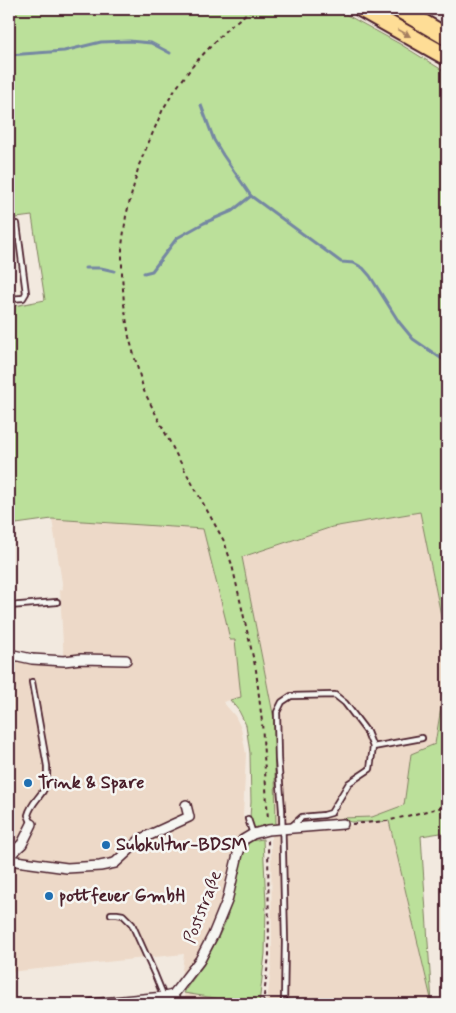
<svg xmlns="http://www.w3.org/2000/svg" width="456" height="1013" font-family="Mynerve,sans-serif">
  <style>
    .built { fill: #edd9c8 }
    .green { fill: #bbe09a; stroke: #828062 }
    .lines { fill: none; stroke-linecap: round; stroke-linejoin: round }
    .stream { stroke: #7587a2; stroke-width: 3 }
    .lane-casing { stroke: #4a1f2b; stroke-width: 8 }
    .street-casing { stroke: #4a1f2b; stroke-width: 12 }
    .highway-casing { stroke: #4a1f2b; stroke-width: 20 }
    .path { stroke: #4a1f2b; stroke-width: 2; stroke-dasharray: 4 4; stroke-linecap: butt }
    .lane { stroke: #f6f6f2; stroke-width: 4.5 }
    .street { stroke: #f6f6f2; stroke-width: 9 }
    .highway { stroke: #fedd96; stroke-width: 16 }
    .oneway { fill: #a47e60 }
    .poi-dot { fill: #1f6fb2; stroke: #f6f6f2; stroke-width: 2 }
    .labels { text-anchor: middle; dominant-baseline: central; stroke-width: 5; stroke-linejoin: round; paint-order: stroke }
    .poi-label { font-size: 18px; font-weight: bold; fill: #4a1f2b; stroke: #f6f6f2; text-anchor: start }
    .street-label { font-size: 18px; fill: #4a1f2b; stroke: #f6f6f2 }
  </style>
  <rect width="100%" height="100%" fill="#f2e9df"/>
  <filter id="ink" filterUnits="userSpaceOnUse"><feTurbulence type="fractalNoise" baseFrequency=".02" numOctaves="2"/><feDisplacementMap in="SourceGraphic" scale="10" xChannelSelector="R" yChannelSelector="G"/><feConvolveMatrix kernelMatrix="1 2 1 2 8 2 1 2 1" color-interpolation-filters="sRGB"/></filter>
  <g filter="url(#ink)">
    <g class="built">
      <polygon points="420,512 447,645 447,671 435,744 411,755 404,805 372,817 344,818 351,822 276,827 274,718 242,557 332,527"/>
      <polygon points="52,519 203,528 227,621 229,640 235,640 241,697 223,702 235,716 241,728 246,754 243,816 247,829 235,841 214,935 181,978 184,954 9,972 9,657 64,663 60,590 63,589"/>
      <polygon points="389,822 432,1004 267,1004 272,957 271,834 344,825"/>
      <polygon points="184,993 251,1004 185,1004"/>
    </g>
    <g class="green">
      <polygon points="9,9 336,9 400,44 447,73 447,645 420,512 332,527 242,557 274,719 276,827 254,828 250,818 251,802 250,753 246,725 239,711 230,700 241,697 235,640 230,640 226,621 203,529 52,519 9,525 9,307 45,300 32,216 9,219"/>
      <polygon points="447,671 447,832 421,836 432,1003 389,821 378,822 351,822 342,818 372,817 404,805 411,754 435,744"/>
      <polygon points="263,839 266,904 265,954 259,1004 251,1004 184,993 188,986 203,966 218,938 226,921 237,880 243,852 250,841"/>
    </g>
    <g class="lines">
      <g class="stream">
        <polyline points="9,55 64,51 101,42 129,41 151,43 170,53"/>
        <polyline points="201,105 214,140 223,155 251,196 341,262 354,263 363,268 370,276 399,322 413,339 445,361 447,364"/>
        <polyline points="85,268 101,268 114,271"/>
        <polyline points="144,273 152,271 177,238 204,223 232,211 251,196"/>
      </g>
      <defs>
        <g id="lane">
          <polyline points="9,299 23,298 26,293 17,224"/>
          <polyline points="9,606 57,602"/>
          <path d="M 32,682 L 47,766 C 47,775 48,783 43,791 C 37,800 31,804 28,815 L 32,824"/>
          <polyline points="248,819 253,834"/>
          <polyline points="291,827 302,817 324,815 331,813 349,783 370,769 373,747 422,738"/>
          <polyline points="111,914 117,914 123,915 132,924 155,975 164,997"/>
          <polyline points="284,1004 285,942 282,810 278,759 277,712 282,702 291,696 335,695 345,703 367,732 373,747"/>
        </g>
        <g id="street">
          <polyline points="9,654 32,659 64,661 81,659 126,660"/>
          <polyline points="9,856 22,844 32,824"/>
          <polyline points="9,860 67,868 100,866 115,863 141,839 189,817 186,805"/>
          <polyline points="173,995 176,1004"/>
          <polyline points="91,1004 164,997 173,995 200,960 213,935 227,901 238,854 243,840 253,834 268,830 343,824"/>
        </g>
        <g id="highway">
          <polyline points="362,9 447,57"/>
          <polyline points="399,9 447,37"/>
        </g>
      </defs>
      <use href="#lane" class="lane-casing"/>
      <use href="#street" class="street-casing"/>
      <use href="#highway" class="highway-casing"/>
      <g class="path">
        <polyline points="252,9 227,29 195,63 177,87 163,109 139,165 126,216 122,246 122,274 124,304 129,337 144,391 177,456 224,541 232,565 256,670 262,722 268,820"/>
        <polyline points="352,824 387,821 447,806"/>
        <polyline points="263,1004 269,955 268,839"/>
      </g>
      <use href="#lane" class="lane"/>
      <use href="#street" class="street"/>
      <use href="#highway" class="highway"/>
    </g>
    <defs><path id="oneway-solid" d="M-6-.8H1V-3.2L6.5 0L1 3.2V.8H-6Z" transform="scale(1.25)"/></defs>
    <use class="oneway" href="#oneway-solid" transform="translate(404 33) rotate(29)"/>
  </g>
  <g class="poi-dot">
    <circle cx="28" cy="783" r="5"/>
    <circle cx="106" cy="845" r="5"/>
    <circle cx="49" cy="896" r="5"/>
  </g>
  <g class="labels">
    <g class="poi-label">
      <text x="38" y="783">Trink &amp; Spare</text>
      <text x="116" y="845">Subkultur-BDSM</text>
      <text x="59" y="896">pottfeuer GmbH</text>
    </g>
    <g class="street-label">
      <text transform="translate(203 907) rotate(-69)">Poststraße</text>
    </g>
  </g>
  <rect width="456" height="1013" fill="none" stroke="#f6f6f2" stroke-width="30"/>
  <rect x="15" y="15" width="426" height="983" fill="none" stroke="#4a1f2b" stroke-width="2" filter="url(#ink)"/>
</svg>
